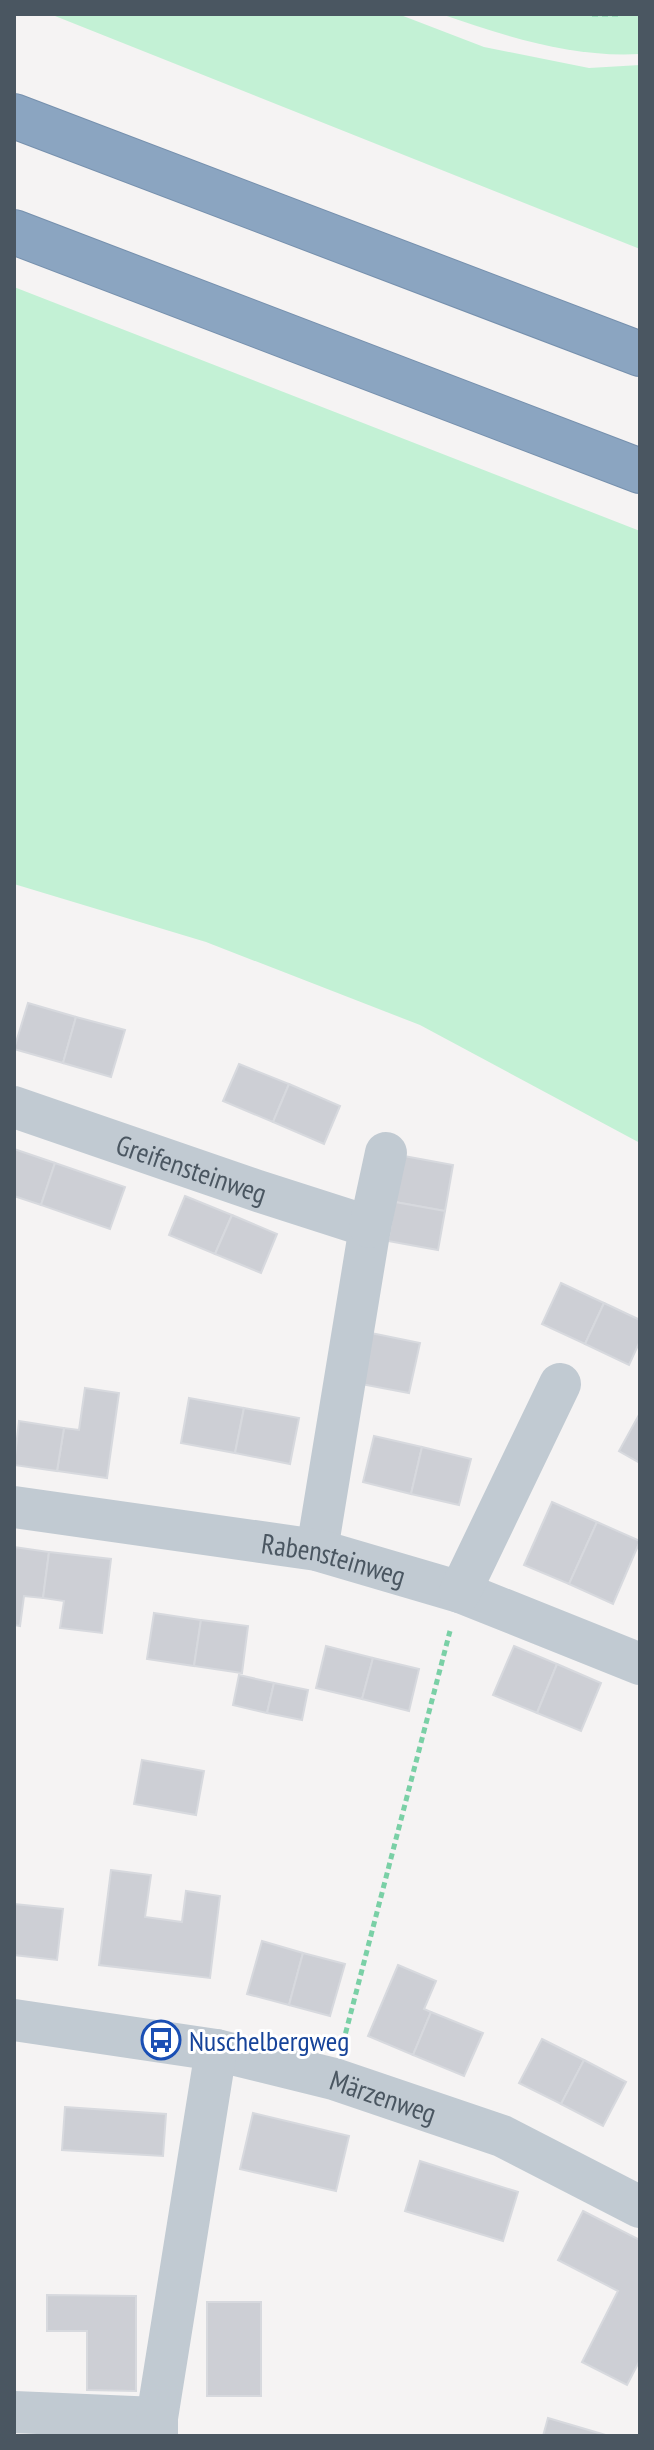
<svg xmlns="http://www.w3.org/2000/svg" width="654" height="2450" font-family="'PT Sans Narrow',sans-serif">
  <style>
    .green { fill: #c3f1d5 }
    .building { fill: #cdcfd5; stroke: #d7d9de; stroke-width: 2 }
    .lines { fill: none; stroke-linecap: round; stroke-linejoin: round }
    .highway-casing { stroke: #7690ad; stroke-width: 46 }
    .path { stroke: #7ad0a6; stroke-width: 5; stroke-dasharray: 6 4; stroke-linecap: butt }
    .minor { stroke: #c1cad2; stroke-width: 42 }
    .highway { stroke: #8ba5c1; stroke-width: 44 }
    .labels { text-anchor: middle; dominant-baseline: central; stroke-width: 6; stroke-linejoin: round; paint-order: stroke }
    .street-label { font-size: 28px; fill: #4a5661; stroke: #fff }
    .transit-label { font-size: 28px; fill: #164399; stroke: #fff; text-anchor: start }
  </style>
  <rect width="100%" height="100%" fill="#f5f3f3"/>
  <g class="green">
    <polygon points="50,14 398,14 484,47 589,68 640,65 640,249"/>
    <path d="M 441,14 L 640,14 L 640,54 C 573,58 504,36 441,14 Z"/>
    <polygon points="14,287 640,531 640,1143 420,1025 206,942 14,884"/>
  </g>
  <g class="building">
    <polygon points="28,1003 76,1017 63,1063 14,1049"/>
    <polygon points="76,1017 125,1030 111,1077 63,1063"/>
    <polygon points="239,1064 289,1084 273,1122 223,1101"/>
    <polygon points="289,1084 340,1106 324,1144 273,1122"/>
    <polygon points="14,1149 55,1163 41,1205 14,1196"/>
    <polygon points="404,1156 453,1165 445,1211 395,1202"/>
    <polygon points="55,1163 125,1187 110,1229 41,1205"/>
    <polygon points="185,1196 232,1215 215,1254 169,1235"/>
    <polygon points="395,1202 445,1211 438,1250 388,1241"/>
    <polygon points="232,1215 277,1234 261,1273 215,1254"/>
    <polygon points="561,1283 604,1303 585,1344 542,1324"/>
    <polygon points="604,1303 640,1320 640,1341 629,1365 585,1344"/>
    <polygon points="371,1333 420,1343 409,1393 361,1384"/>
    <polygon points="85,1388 119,1393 107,1478 57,1471 64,1428 79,1430"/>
    <polygon points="189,1398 244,1408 235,1453 181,1443"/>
    <polygon points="244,1408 299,1418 290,1464 235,1453"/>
    <polygon points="640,1413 640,1463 619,1451"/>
    <polygon points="19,1421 64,1428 57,1471 14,1465"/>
    <polygon points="374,1436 422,1447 411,1494 363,1482"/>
    <polygon points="422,1447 471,1459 459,1505 411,1494"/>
    <polygon points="552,1502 597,1522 569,1584 524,1565"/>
    <polygon points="597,1522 640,1541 613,1604 569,1584"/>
    <polygon points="14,1547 49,1552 43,1598 24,1596 20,1626 14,1625"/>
    <polygon points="49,1552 111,1559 102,1633 60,1628 64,1601 43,1598"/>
    <polygon points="154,1613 201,1620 194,1666 147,1659"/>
    <polygon points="201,1620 248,1626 242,1673 194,1666"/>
    <polygon points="326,1646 373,1658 362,1699 316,1688"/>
    <polygon points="514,1646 557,1664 537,1713 493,1695"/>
    <polygon points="373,1658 419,1669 409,1711 362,1699"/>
    <polygon points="557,1664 601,1683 581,1731 537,1713"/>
    <polygon points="239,1675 274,1683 267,1713 233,1705"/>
    <polygon points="274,1683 308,1690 302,1720 267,1713"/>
    <polygon points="142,1760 204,1771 196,1815 134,1804"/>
    <polygon points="111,1870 151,1875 145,1917 182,1922 186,1891 220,1896 210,1978 99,1965"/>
    <polygon points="14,1904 63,1909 57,1960 14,1955"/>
    <polygon points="262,1941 303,1953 289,2005 247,1994"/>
    <polygon points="303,1953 345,1964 330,2016 289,2005"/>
    <polygon points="398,1965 436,1981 424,2009 431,2012 413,2055 368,2036"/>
    <polygon points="431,2012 483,2033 464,2076 413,2055"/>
    <polygon points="542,2039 584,2060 561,2104 519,2083"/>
    <polygon points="584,2060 626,2082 603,2126 561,2104"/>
    <polygon points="65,2107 166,2114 163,2156 62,2150"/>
    <polygon points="253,2113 349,2136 336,2191 240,2169"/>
    <polygon points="420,2161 518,2192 503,2241 405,2211"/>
    <polygon points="583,2211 640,2240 640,2360 627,2385 582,2362 618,2291 558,2260"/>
    <polygon points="47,2295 136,2296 136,2391 87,2390 87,2331 47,2331"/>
    <rect x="207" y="2302" width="54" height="94"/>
    <polygon points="548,2418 609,2436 543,2436"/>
  </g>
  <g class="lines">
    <defs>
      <g id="highway">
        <polyline points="14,116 640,354"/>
        <polyline points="14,232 640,471"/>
      </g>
    </defs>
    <use href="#highway" class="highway-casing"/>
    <g class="path">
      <polyline points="592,14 622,14"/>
      <polyline points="343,2043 450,1631"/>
    </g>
    <g class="minor">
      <path id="s1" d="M 14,1107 L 255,1190 L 370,1227 L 317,1550"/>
      <polyline points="370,1227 386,1153"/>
      <path id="s2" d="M 14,1507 L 317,1550 L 460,1592 L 640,1664"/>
      <polyline points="460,1592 560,1384"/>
      <path id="s3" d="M 14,2020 L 216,2050 L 334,2079 L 502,2136 L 640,2207"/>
      <polyline points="14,2412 157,2418"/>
      <polyline points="157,2436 157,2418 216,2050"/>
    </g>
    <use href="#highway" class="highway"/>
  </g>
  <defs>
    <symbol id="bus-ring" viewBox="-11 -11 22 22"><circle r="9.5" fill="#fff" stroke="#1a4fb4" stroke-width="1.5"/><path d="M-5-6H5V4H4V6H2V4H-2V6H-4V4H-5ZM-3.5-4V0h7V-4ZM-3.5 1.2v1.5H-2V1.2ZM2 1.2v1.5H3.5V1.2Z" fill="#1a4fb4"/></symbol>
  </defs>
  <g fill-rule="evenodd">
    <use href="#bus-ring" x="139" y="2018" width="44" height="44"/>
  </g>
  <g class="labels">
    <g class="street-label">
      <text stroke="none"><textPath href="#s1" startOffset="188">Greifensteinweg</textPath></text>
      <text stroke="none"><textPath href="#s2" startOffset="324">Rabensteinweg</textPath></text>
      <text stroke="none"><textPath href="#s3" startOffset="378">Märzenweg</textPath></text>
    </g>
    <g class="transit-label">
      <text x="189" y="2040">Nuschelbergweg</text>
    </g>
  </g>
  <rect width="654" height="2450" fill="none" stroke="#4a5661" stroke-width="32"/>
</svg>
